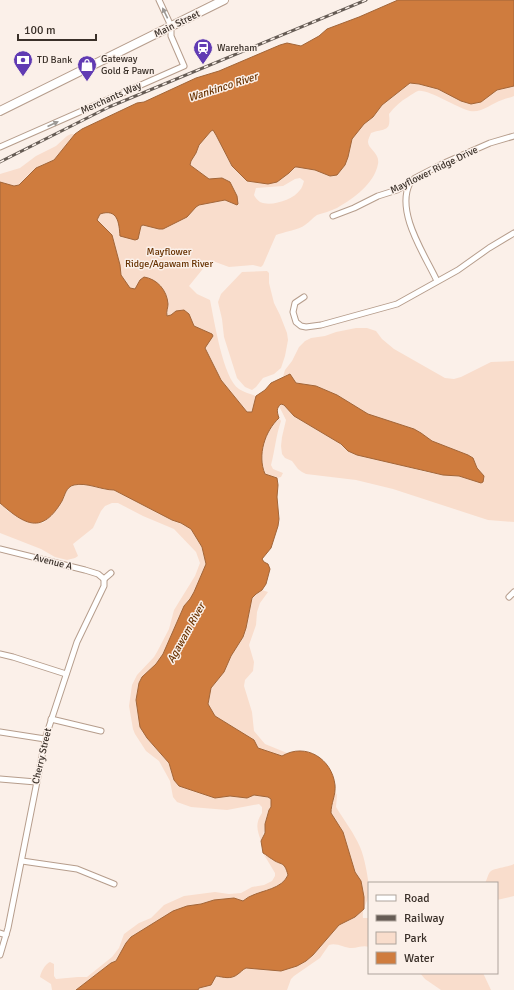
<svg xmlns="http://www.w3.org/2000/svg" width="514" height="990" font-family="Signika,sans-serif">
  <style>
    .green { fill: #f9ddcc; fill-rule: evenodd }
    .water { fill: #cf7c3e; stroke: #a26538 }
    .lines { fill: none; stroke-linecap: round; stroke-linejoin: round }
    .minor-casing { stroke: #b69d8c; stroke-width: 7 }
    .primary-casing { stroke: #b69d8c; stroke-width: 10 }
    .minor { stroke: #fff; stroke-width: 5 }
    .primary { stroke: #fff; stroke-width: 8 }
    .rail-casing { stroke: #665c55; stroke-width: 3 }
    .rail { stroke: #fbf0e9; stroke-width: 1.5; stroke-dasharray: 4.5; stroke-linecap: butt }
    .oneway { fill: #9c9894 }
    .labels { text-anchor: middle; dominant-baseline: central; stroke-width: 3; stroke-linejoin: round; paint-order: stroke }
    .street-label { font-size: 10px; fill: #3a3029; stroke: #fbf0e9 }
    .poi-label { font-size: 10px; fill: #3a3029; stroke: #fbf0e9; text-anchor: start }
    .park-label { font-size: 10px; fill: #673100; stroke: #fbf0e9 }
    .water-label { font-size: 11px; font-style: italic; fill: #6b3403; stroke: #fbf0e9 }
  </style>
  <rect width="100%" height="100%" fill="#fbf0e9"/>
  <g class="green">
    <path d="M 411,83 L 419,84 L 438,89 L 447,92 L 495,91 L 514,86 L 514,96 C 510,98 506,98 502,100 C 492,103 482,113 470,111 C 457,108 428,89 418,91 C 415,92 411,95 408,97 C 401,101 394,107 389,114 C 391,132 386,128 371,133 C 370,136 368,139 368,142 C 368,149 380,153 378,164 C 374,184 354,198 337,208 C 331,211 323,213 317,215 C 312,218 310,222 305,225 C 299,230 283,232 276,235 L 263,265 L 261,267 L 253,265 L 229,267 L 210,260 L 189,286 L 197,294 L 210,300 C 214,319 223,379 239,389 C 243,392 251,394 256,396 L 252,412 L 247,412 L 221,380 L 205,347 L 212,334 L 194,326 L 189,314 L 176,311 L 171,315 L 167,316 L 166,312 L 168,304 L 127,295 L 97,220 L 100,214 C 117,208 119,221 120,235 L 139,234 L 141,226 L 143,225 L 152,227 L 199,205 L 225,200 L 237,205 L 230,182 L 222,178 L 209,179 L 190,165 L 191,161 L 196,153 L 199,145 L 211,131 L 213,130 L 232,166 L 241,174 L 245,179 L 289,173 L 295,167 L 297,166 L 315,170 L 330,176 L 348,157 L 351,139 L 364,124 L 373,117 L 382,105 ZM 300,178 L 304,181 C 303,184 302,188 300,190 C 293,200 271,207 260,202 C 257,200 255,197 254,195 L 256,188 L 283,186 L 295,179 Z"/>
    <polygon points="71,134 75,134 54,160 41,165 28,175 19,185 14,186 0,182 0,174 20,168 36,156 56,146 67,136"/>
    <polygon points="267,271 269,273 269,283 274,303 280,315 287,333 288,340 285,356 281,368 274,374 263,378 256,387 252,390 245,387 237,378 224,337 222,319 218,302 221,294 242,272"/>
    <path d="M 356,328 L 367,328 L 376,331 L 382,339 L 394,349 L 445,378 L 454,379 L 461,377 L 491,362 L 514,361 L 514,522 L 488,520 L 393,489 L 356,480 L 306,474 L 302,472 L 298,469 L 292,461 L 285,458 L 282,454 L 281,446 L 282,437 L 286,420 L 279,406 L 281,404 C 287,406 290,412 295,416 C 312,429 333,436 348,451 L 426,472 L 443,475 L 459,476 L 481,483 L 481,472 L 477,468 L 475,462 L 468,455 L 432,441 L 421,433 L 414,429 L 368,414 L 337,395 L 317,386 L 296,383 L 289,374 L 283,377 L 285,370 L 292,361 L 299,347 L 305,341 L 311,338 L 325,336 L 336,332 Z"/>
    <path d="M 279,418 L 281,421 C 276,435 275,450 271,465 L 273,469 L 283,473 L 281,477 L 277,478 L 265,474 C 258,455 264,431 279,418 Z"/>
    <path d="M 76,485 L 88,485 L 106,490 L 114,490 L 172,520 L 181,523 L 191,529 L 202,547 L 206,564 L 194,592 L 190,599 L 184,606 L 163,654 L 156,664 L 142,677 L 147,738 L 169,763 L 174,780 L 179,786 L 215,798 L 230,796 L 247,798 L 254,795 L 268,797 L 271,799 L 271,807 C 264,816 266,831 261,841 C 257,830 255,823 262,813 L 262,807 L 259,804 L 227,810 L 191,807 L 177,802 L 173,797 L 170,781 L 164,770 L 159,761 L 146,751 L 135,734 L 133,729 L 129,706 L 132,685 L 137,675 L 154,657 L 157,652 L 169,629 L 174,610 L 195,576 L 200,563 L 196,552 L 174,529 L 143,516 L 118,503 L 112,503 L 105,506 L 101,511 L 93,528 L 73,544 L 78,556 L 75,558 L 67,560 L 55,557 L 41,549 L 0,533 L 0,503 L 9,512 L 43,523 C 47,519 52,516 55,511 C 57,508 60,504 62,501 C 66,493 67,487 76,485 Z"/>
    <polygon points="262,590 268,592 260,603 257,612 256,625 249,645 254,662 253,671 245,680 244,686 252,712 254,731 265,744 287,753 282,756 258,748 237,729 215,716 208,704 211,688 224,672 231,656 243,637 246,628 252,598 256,594"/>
    <path d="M 335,791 L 337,795 L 336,807 C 344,820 354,833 360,847 C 365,859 367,873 369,886 C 371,899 361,908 363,918 L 369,918 L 369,947 C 363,945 358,948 352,948 C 345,948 336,942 329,945 L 320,958 L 294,976 L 291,979 L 287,990 L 198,990 L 199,988 L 211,985 L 216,976 L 237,975 L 242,970 L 246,968 L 281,971 L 313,955 L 339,925 L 355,917 L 363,906 L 364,897 L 361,881 L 355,872 L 343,832 L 331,813 Z"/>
    <path d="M 263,853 C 267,855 268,857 272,859 C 281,866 284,860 288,875 C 282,889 263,889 251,896 C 248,897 246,899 243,901 L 234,898 L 214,900 L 201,904 L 187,906 L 119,955 L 116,961 L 111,963 L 76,990 L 52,990 L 51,984 L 40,977 C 41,972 45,964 50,962 L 54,964 L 54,976 L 56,979 L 78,977 L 87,977 L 112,957 L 119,948 L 124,934 L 139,923 L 151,918 L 164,905 L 184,896 L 215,892 L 229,894 L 241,893 L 252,887 L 264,885 L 272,881 L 275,876 L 275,873 Z"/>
    <path d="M 514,864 L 514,896 L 497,900 L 497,883 L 485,883 C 487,880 488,873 491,871 C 496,868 508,867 514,864 Z"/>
    <polygon points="420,973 483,973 491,990 441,990 425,979"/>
  </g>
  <path class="water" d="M 398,0 L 514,0 L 514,86 L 497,90 L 481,102 L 471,104 L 461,101 L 438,89 L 419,84 L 410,83 L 382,105 L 373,117 L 364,124 L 352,139 L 348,157 L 345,165 L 337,175 L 330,176 L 315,170 L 297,167 L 295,167 L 289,173 L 277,182 L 268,184 L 247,181 L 232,166 L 216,135 L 213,130 L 211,131 L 199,145 L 196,153 L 191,161 L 190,165 L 209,179 L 222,178 L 230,182 L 237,196 L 238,204 L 237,205 L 225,200 L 199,205 L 196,207 L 187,217 L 163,229 L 159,229 L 143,225 L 141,226 L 138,239 L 135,240 L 120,236 C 119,223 118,208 100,214 L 97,220 L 112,235 L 120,265 L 121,275 L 130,288 L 135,289 L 140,280 L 144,277 C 157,279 167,290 168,304 C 168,308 166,311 167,316 L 171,315 L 176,311 L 184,310 L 189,314 L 194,326 L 212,334 L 213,336 L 205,348 L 221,380 L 247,412 L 252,412 L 256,396 L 265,390 L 271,383 L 290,374 L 296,383 L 316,386 L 337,395 L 368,414 L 414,429 L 421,433 L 432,441 L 468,455 L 473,458 L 477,468 L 484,476 L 483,482 L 481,483 L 459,476 L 443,475 L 357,455 L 348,451 L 341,444 L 294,416 L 284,405 L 281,404 C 276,408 277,412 279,418 C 265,431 257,455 265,474 L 277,478 L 278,485 L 277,497 L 279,519 L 278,526 L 271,548 L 262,559 L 264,562 L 268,564 L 270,569 L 266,584 L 262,590 L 256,594 L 252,598 L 246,628 L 243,637 L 231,656 L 224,672 L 211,688 L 208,704 L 215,716 L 254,740 L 258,748 L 282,756 C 306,742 332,759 335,785 C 336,795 331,803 331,813 L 343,832 L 355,872 L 361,881 L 364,897 L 364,909 L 355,917 L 339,925 L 313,955 L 306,961 L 297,966 L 281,971 L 246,968 C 242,970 241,972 238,974 C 231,980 223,977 216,976 L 211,985 L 199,988 L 198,990 L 76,990 L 111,963 L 116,961 L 126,943 L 131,937 L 173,911 L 187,906 L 201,904 L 214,900 L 234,898 L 243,901 C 246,899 248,897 251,896 C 263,890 282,889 288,875 C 284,860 281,866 272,859 C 268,857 267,855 263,853 L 261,841 L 265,833 L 265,824 L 269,810 L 271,807 L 271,799 L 268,797 L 254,795 L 247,798 L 230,796 L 215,798 L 179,786 L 174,780 L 169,763 L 147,738 L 140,727 L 136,700 L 139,683 L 142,677 L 156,664 L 163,654 L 184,606 L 190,599 L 194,592 L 206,564 L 202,547 L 191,529 L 181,523 L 172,520 L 114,490 C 101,490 87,482 74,485 C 66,487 65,495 62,501 C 42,535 25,525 0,503 L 0,182 L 14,186 L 19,185 L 36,168 L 54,160 L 75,134 L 82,129 L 137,103 L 144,102 L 196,78 L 219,71 L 280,45 L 287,43 L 301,46 L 319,36 L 327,29 L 359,17 Z"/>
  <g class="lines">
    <defs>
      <g id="minor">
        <polyline points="0,147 184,66 171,36 171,26 159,0"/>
        <path d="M 410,183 C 395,212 425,255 437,281"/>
        <polyline points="333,216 354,208 378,196 397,190 411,182 415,178 442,164 490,143 514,136"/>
        <polyline points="304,297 295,303 293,312 296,322 301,326 306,327 321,325 397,304 458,270 489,248 514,233"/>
        <polyline points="0,549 85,570 98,574 104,579"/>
        <polyline points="104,579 111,573"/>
        <polyline points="509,597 514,592"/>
        <polyline points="0,654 13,657 66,674"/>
        <polyline points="51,719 101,731"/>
        <polyline points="0,732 45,739"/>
        <polyline points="0,779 36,782"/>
        <polyline points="22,861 77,869 114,884"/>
        <polyline points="0,933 6,935"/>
        <polyline points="0,955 8,928 46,736 77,642 104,586 104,579"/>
      </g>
      <polyline id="primary" points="0,111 224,0"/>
    </defs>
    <use href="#minor" class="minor-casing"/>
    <use href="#primary" class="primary-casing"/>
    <use href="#minor" class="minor"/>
    <use href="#primary" class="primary"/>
    <defs>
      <polyline id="rail" points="0,162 109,107 366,0"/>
    </defs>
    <use href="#rail" class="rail-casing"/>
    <use href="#rail" class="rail"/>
  </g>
  <defs><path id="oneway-solid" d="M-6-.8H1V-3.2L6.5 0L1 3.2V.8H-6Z"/></defs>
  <g class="oneway">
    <use href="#oneway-solid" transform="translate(165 13) rotate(-116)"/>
    <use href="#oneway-solid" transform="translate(53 124) rotate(-24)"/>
  </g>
  <defs>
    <symbol id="station-pin" viewBox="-11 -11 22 30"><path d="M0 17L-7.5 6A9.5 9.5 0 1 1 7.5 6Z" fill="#613bb3" stroke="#fbf0e9"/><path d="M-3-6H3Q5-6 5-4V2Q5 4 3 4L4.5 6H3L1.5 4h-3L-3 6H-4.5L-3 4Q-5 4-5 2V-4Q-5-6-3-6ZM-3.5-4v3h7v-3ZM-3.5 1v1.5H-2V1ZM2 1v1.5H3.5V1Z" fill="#fff"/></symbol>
    <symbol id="bank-pin" viewBox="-11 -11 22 30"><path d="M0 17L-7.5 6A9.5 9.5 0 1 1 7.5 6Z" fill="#613bb3" stroke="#fbf0e9"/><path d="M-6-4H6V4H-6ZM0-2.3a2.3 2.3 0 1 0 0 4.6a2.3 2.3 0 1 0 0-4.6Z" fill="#fff"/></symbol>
    <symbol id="shop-pin" viewBox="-11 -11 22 30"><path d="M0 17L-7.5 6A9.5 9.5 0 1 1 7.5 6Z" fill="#613bb3" stroke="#fbf0e9"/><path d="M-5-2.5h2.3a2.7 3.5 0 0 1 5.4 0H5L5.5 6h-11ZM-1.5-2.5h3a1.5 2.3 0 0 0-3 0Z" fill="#fff"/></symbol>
  </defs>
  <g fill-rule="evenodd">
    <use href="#station-pin" x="192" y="37" width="22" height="30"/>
    <use href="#bank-pin" x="12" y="49" width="22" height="30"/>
    <use href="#shop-pin" x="76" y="54" width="22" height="30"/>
  </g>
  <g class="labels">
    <g class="street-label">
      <text transform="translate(177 24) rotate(-26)">Main Street</text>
      <text transform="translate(111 98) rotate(-24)">Merchants Way</text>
      <text transform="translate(434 170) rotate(-26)">Mayflower Ridge Drive</text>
      <text transform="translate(53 562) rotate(14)">Avenue A</text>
      <text transform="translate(42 756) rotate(-77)">Cherry Street</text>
    </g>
    <g class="poi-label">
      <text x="217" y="48">Wareham</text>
      <text x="101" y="59">Gateway<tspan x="101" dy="12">Gold &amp; Pawn</tspan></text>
      <text x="37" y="60">TD Bank</text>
    </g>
    <g class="park-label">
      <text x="169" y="252">Mayflower<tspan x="169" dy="12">Ridge/Agawam River</tspan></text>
    </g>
    <g class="water-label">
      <text transform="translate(223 87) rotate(-18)">Wankinco River</text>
      <text transform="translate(186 633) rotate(-61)">Agawam River</text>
    </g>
  </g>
  <rect x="368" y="882" width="130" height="92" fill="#fbf0e9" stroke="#aea39c"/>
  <rect x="376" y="895" width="20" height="6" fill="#ffffff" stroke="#aea39c"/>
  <text x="404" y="902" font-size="12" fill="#3a3029">Road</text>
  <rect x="376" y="915" width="20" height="6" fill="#665c55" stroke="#aea39c"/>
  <text x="404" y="922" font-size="12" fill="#3a3029">Railway</text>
  <rect x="376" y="932" width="20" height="12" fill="#f9ddcc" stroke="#aea39c"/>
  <text x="404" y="942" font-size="12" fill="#3a3029">Park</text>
  <rect x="376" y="952" width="20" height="12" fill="#cf7c3e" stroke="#aea39c"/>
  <text x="404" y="962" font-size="12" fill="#3a3029">Water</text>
  <path d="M18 34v6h78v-6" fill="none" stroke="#3a3029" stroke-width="2"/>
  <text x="24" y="34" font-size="12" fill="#3a3029" stroke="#fbf0e9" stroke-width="3" paint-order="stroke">100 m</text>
</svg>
